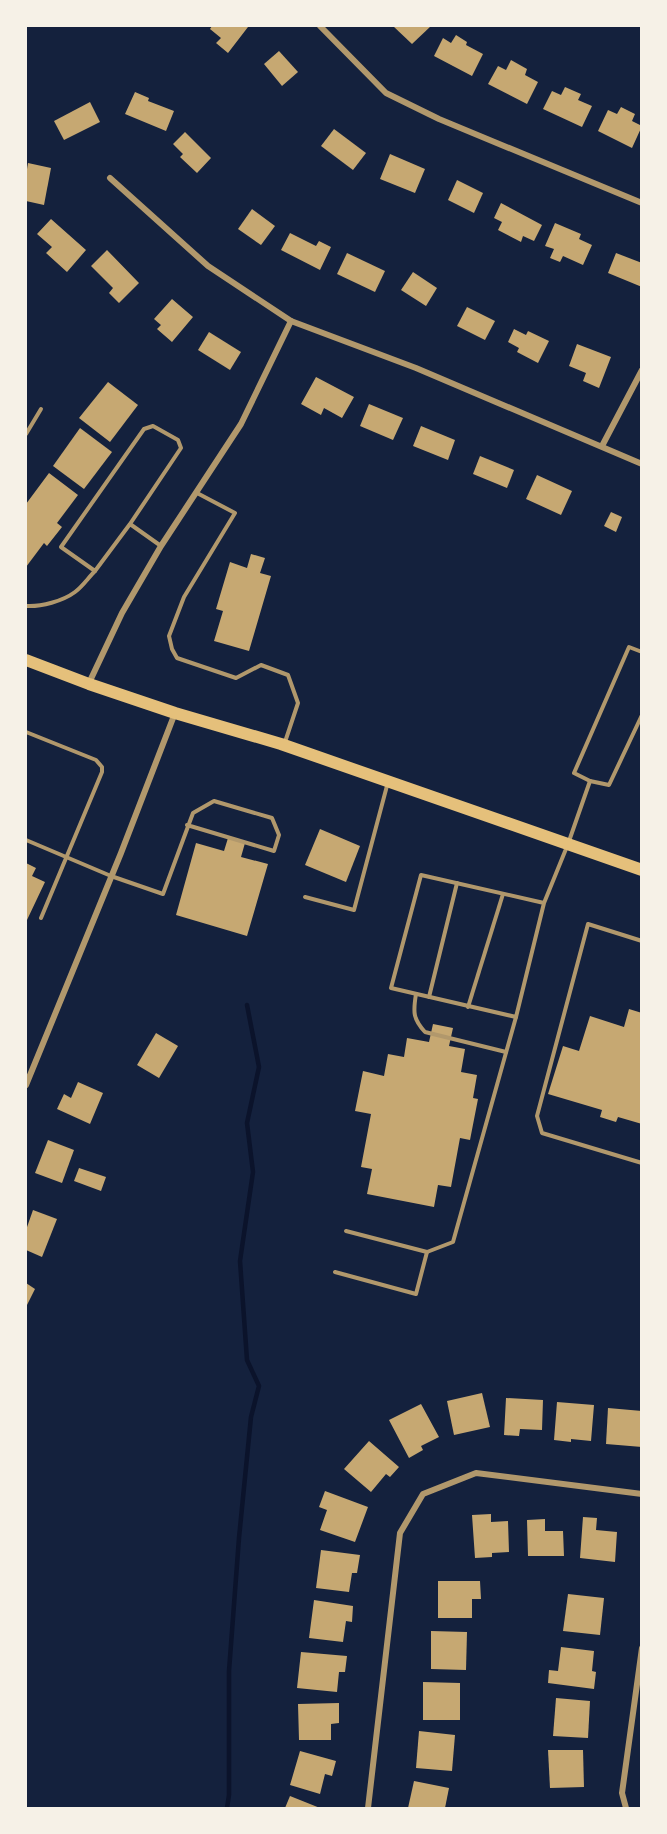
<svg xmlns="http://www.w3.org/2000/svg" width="667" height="1834" font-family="'Noto Sans',sans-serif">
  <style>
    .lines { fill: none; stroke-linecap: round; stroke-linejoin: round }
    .stream { stroke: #0b132b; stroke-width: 4.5 }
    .building { fill: #c6a872 }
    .service { stroke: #b1986c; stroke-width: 4 }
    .minor { stroke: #b1986c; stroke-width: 6 }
    .primary { stroke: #e5c07b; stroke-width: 12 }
  </style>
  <rect width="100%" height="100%" fill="#14213d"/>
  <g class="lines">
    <polyline class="stream" points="227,1808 229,1795 229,1671 239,1538 251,1417 259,1386 247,1360 240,1261 253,1172 247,1123 259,1067 247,1005"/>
  </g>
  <g class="building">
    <polygon points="212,26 246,26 248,27 228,53 216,43 221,38 210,29"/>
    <polygon points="393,26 431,26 412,44"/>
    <polygon points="456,35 467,42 466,45 483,54 472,76 434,56 443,38 451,43"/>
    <polygon points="279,51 298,72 282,86 264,64"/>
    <polygon points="511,60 527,69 525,75 538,82 527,104 488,84 498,66 506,70"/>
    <polygon points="565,87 581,94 578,100 592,106 582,127 543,109 552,91 561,95"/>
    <polygon points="135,92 149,98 148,101 174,111 166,131 125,114"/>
    <polygon points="90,102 100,122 64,140 54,121"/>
    <polygon points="621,107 635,114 632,121 642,126 632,148 598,131 608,110 617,114"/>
    <polygon points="334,129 366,153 353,170 321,146"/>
    <polygon points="185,132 211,158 197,173 180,157 183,154 173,144"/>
    <polygon points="390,154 425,169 415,193 380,179"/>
    <polygon points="28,163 51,168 44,205 26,201 26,175"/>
    <polygon points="457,180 483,193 474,213 448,200"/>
    <polygon points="501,203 542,225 534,241 523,236 521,242 498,230 502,222 494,218"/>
    <polygon points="252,209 275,226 261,245 238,229"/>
    <polygon points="51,219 86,250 67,272 46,253 52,247 37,234"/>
    <polygon points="555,223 581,234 579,239 592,245 583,265 563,256 560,262 550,258 554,249 545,246"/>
    <polygon points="290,233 316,246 319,241 331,247 320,270 281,250"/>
    <polygon points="107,250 139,283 119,303 109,293 113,288 91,266"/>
    <polygon points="347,253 385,271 375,292 337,274"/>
    <polygon points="616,253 642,263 642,287 608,273"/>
    <polygon points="413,272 437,288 426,306 401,290"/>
    <polygon points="172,299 193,317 172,342 157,329 161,325 154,319"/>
    <polygon points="467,307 495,321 485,340 457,326"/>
    <polygon points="514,329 526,335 528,331 549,341 538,363 517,352 519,348 508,342"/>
    <polygon points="209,332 241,352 230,370 198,350"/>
    <polygon points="577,344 611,357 599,388 583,381 586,373 569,366"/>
    <polygon points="316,377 354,397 342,418 324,408 321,415 301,404"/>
    <polygon points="108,382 138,405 110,442 79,418"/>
    <polygon points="369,404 403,418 393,440 360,426"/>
    <polygon points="421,426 455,440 448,460 413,446"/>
    <polygon points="80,428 112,452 84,489 53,466"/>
    <polygon points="480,456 514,470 507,488 473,474"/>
    <polygon points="49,473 78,495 57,523 62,527 47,546 44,543 26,567 26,504"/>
    <polygon points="537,475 572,491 561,515 526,499"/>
    <polygon points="611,512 622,517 616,532 604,526"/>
    <polygon points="251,554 265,558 260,573 271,576 249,651 214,641 223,611 216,609 230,562 247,568"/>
    <polygon points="320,829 360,846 346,882 305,865"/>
    <polygon points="228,838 245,843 241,857 268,864 247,936 176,915 196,843 224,851"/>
    <polygon points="26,863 36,868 32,876 45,882 27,920 26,920"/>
    <polygon points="629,1009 642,1013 642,1124 618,1117 616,1122 600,1117 602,1110 548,1094 563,1046 579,1051 590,1016 624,1027"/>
    <polygon points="433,1024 453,1028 449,1046 465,1049 461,1072 477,1075 473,1098 478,1099 470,1140 460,1138 451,1187 438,1185 434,1207 367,1194 372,1169 361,1167 371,1114 355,1111 363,1071 384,1076 388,1054 404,1057 407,1038 429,1042"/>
    <polygon points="156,1033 178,1046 159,1078 137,1065"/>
    <polygon points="78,1082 103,1093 90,1124 57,1109 64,1094 71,1098"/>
    <polygon points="48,1140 74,1150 62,1183 35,1173"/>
    <polygon points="79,1168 106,1177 101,1191 74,1181"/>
    <polygon points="33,1210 57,1219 42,1257 26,1250 26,1230"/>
    <polygon points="26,1283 35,1289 26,1307"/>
    <polygon points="482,1393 490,1427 454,1435 447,1401"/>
    <polygon points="506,1398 543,1400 542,1430 520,1429 519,1436 504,1435"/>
    <polygon points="557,1402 594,1405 591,1441 571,1439 571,1442 554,1440"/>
    <polygon points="421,1404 439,1437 421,1446 423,1450 409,1458 389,1420"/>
    <polygon points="608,1408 642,1411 642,1447 606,1444"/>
    <polygon points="369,1441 399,1467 390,1477 386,1474 371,1492 344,1469"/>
    <polygon points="325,1491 368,1507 355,1542 320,1530 327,1510 319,1507"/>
    <polygon points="491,1514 491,1522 508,1521 509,1552 492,1553 492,1557 475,1558 472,1515"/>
    <polygon points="583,1517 597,1518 596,1530 617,1532 615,1562 580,1558"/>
    <polygon points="545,1519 545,1531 563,1531 564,1556 528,1556 527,1520"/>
    <polygon points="321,1550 360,1555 357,1573 352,1573 349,1592 316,1588"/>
    <polygon points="438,1581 480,1581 481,1599 472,1599 472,1618 438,1618"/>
    <polygon points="568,1594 604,1598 600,1635 563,1631"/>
    <polygon points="314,1600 353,1606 352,1622 346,1621 343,1642 309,1638"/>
    <polygon points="431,1631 467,1632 466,1670 431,1669"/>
    <polygon points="561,1647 594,1651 592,1671 596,1672 594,1689 548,1683 549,1670 558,1671"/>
    <polygon points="301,1652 347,1656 345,1672 339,1672 337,1692 297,1688"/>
    <polygon points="423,1682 460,1683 460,1720 423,1720"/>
    <polygon points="556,1698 590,1701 588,1738 553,1736"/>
    <polygon points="339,1703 339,1723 331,1724 331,1740 299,1740 298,1704"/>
    <polygon points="419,1731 455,1735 452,1771 416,1768"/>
    <polygon points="548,1750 583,1750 584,1787 550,1788"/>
    <polygon points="300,1751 336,1761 332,1776 325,1774 320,1794 290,1785"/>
    <polygon points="414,1781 449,1788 445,1808 408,1808"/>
    <polygon points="290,1796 320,1808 285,1808"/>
  </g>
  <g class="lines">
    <g class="service">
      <polyline points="26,434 41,409"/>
      <polyline points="197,493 235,513 184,597 169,636 172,649 177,658 236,678 261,665 288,675 298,703 285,742"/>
      <polyline points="130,524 95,571 61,547 144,429 153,426 178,440 181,448 130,524 161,546"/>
      <path d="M 26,606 C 41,607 63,601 75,592 C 83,586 88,578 95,571"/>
      <polyline points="642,652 629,647 574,773 590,781 609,785 642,715"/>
      <polyline points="26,732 96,760 102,767 102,772 41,918"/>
      <polyline points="26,840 111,876 163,894 193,813 214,801 272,818 279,835 274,851 187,825"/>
      <polyline points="305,897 354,910 388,782"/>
      <polyline points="544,903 516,1017 391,988 421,875 544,903 568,844 590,781"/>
      <polyline points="642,941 588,924 537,1116 542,1133 642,1163"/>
      <path d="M 416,994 C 413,1012 413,1019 425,1032 L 506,1052"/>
      <polyline points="429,997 457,883"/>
      <polyline points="468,1007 503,894"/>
      <polyline points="346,1231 427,1252"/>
      <polyline points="335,1272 416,1294 427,1252 453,1242 516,1017"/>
    </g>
    <g class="minor">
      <polyline points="320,26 386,93 439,119 642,203"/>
      <polyline points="110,178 208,266 291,321 416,368 642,464"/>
      <polyline points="602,446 642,370"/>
      <polyline points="89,683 122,613 161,546 241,424 291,321"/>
      <polyline points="26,1085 121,853 175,713"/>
      <polyline points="368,1808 400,1533 423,1494 476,1473 642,1494"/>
      <polyline points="626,1808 622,1793 642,1648"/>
    </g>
    <polyline class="primary" points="26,660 89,684 175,713 281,744 642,870"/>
  </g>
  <rect width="667" height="1834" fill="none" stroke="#f6f1e7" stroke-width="54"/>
</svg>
